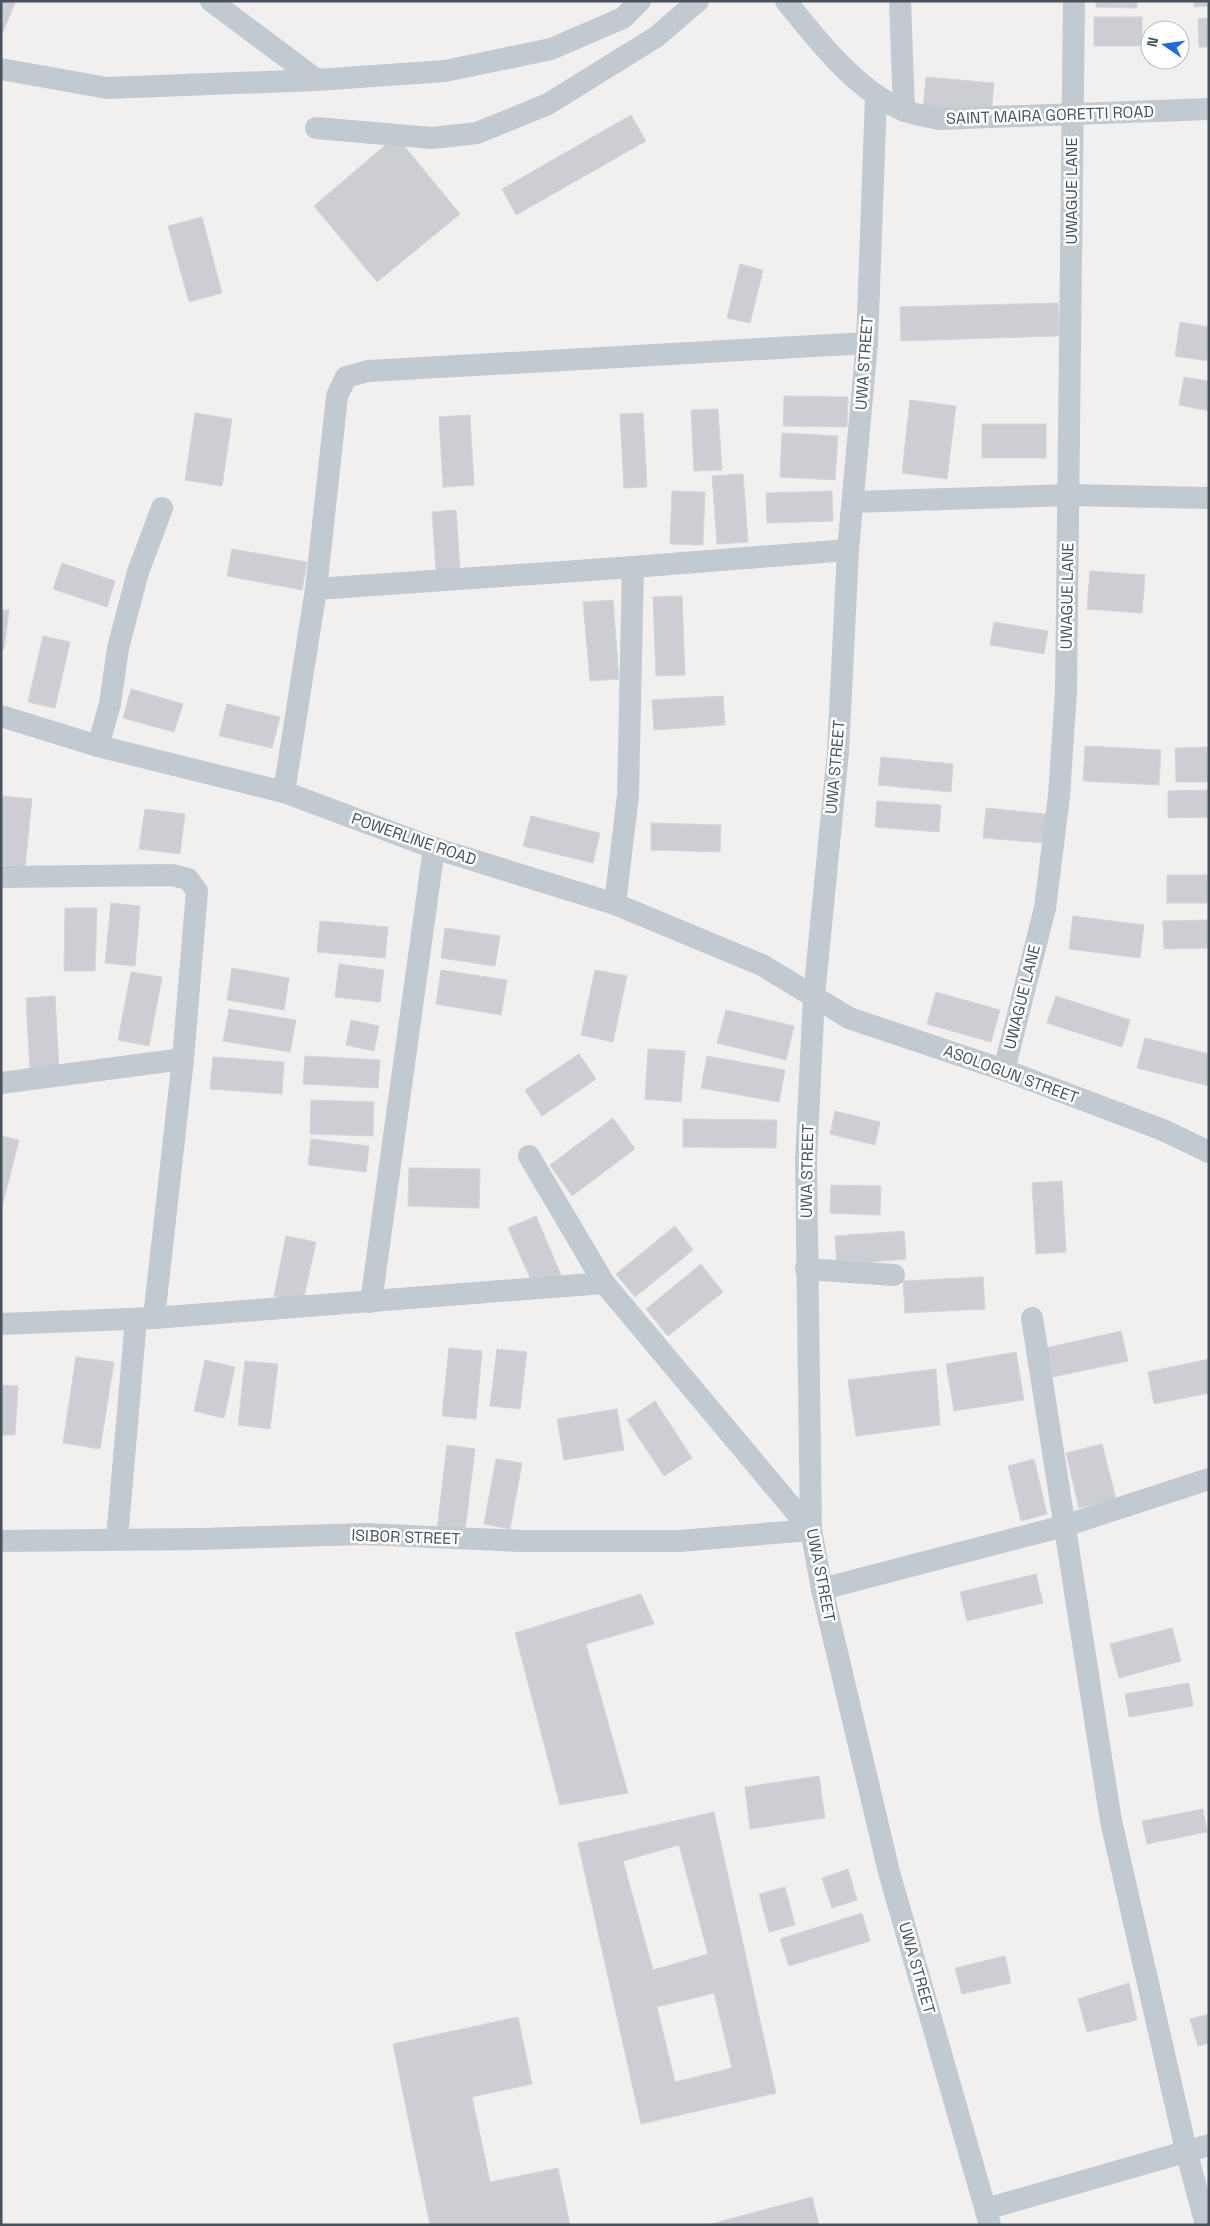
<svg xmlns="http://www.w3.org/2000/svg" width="1210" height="2226" font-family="'Space Grotesk',sans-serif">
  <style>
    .building { fill: #cdced4; stroke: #d4d5db; fill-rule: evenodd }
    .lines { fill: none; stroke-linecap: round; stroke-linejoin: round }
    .minor { stroke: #c1c9d1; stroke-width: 22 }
    .labels { text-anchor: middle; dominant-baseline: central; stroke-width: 5; stroke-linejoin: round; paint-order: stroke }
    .street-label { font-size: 16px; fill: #48525c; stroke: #fff }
  </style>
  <rect width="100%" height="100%" fill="#f2f0ef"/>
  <g class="building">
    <polygon points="1,1 16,1 1,36"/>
    <polygon points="1096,1 1137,1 1137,8 1096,7"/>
    <polygon points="1194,1 1209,1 1209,6 1194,7"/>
    <rect x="1094" y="17" width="48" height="29"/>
    <polygon points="1209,18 1209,47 1199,47 1198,19"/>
    <polygon points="926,77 994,83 991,116 923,110"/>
    <polygon points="631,115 646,141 516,215 502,189"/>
    <polygon points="396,136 460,214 377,282 314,206"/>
    <polygon points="202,217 222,293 189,302 168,226"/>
    <polygon points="740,264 763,270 750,323 727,318"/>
    <polygon points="1058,303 1059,336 901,341 900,307"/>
    <polygon points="1180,322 1209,327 1209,361 1175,356"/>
    <polygon points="1184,377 1209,381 1209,411 1179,405"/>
    <polygon points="784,396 848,397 847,427 783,426"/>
    <polygon points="910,400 956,406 947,479 902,473"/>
    <polygon points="718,409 722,470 694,471 691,410"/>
    <polygon points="195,413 232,419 222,486 185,480"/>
    <polygon points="643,413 647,487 624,488 620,414"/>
    <polygon points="470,415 474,485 443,487 439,417"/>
    <rect x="982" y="424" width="64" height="34"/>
    <polygon points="782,433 838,436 835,480 780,477"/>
    <polygon points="743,474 748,542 717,544 712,476"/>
    <polygon points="672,491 705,492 703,545 670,544"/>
    <polygon points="832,491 833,521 767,523 766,493"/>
    <polygon points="456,510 460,570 436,571 432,512"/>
    <polygon points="232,549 307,562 302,590 227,576"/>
    <polygon points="62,563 115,581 107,607 53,589"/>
    <polygon points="1090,571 1145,575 1142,613 1087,609"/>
    <polygon points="682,596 685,675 656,676 653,597"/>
    <polygon points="613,600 619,679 590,681 583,602"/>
    <polygon points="1,610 9,610 4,649 1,649"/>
    <polygon points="994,622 1048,631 1044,654 990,645"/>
    <polygon points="43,636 70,642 55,708 28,702"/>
    <polygon points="131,689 183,704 174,732 123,718"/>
    <polygon points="723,696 725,725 654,730 652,700"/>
    <polygon points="227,704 280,717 272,748 219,736"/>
    <polygon points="1085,746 1161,750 1159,785 1083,781"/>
    <polygon points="1209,747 1209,782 1176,782 1175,748"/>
    <polygon points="881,757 953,764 951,792 878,785"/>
    <polygon points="1209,790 1209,817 1168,818 1168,791"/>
    <polygon points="1,796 32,799 25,867 1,865"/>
    <polygon points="877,801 941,805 939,832 875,827"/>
    <polygon points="986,808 1047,814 1044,843 983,838"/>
    <polygon points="145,809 185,814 180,854 139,849"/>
    <polygon points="531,816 600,833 593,863 523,846"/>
    <polygon points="651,823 721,825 720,852 651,850"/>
    <rect x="1167" y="875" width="42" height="28"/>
    <polygon points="111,903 140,906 135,966 105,963"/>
    <polygon points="65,908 97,908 95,971 64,971"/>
    <polygon points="1073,916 1144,925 1140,958 1069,949"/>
    <polygon points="1209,920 1209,948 1164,949 1163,921"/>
    <polygon points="320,921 388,927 385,958 317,952"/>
    <polygon points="445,928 500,936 495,966 441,958"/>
    <polygon points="339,964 384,970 380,1002 335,997"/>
    <polygon points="232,968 289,978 284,1010 227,1000"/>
    <polygon points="441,970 507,980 501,1015 436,1004"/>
    <polygon points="595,970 627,976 613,1042 581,1035"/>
    <polygon points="131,972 162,977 149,1046 118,1040"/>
    <polygon points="936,992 1000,1010 991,1042 927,1024"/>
    <polygon points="55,996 59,1070 30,1071 26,998"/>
    <polygon points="1056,996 1130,1020 1122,1047 1047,1023"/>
    <polygon points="229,1009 296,1020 290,1052 223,1041"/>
    <polygon points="726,1010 794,1026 786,1060 717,1043"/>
    <polygon points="351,1020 379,1026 374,1051 346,1045"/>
    <polygon points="1145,1038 1209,1054 1209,1086 1137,1068"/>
    <polygon points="648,1049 685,1051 681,1102 645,1099"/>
    <polygon points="579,1054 596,1079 542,1116 525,1090"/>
    <polygon points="305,1056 380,1060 378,1088 303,1084"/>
    <polygon points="707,1056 785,1070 779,1102 701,1088"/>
    <polygon points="213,1057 284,1062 282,1094 210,1089"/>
    <polygon points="311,1100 374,1102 373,1136 310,1134"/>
    <polygon points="835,1111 880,1122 875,1145 830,1134"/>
    <polygon points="613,1118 635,1149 572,1196 550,1165"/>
    <polygon points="683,1119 777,1120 776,1148 683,1147"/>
    <polygon points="1,1136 19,1140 1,1211"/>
    <polygon points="311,1139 369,1146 366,1172 308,1165"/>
    <polygon points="409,1168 480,1169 479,1208 408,1206"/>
    <polygon points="1062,1181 1066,1252 1036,1254 1032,1183"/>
    <polygon points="831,1185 881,1186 880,1215 830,1213"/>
    <polygon points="536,1216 561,1275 534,1287 508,1228"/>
    <polygon points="675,1226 693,1250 635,1297 616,1274"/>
    <polygon points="904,1231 906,1259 837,1265 835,1236"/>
    <polygon points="286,1236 316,1242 303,1302 274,1296"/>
    <polygon points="701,1264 723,1292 668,1336 646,1309"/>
    <polygon points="983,1277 985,1309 905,1313 903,1281"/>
    <polygon points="1121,1331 1128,1361 1053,1377 1046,1348"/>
    <polygon points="449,1348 482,1351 476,1419 442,1416"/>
    <polygon points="497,1349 527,1352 520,1409 490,1406"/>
    <polygon points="1016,1352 1024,1400 954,1411 946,1364"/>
    <polygon points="76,1357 114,1362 100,1449 63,1443"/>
    <polygon points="1209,1359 1209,1393 1154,1404 1148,1372"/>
    <polygon points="205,1360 235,1367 224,1418 194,1411"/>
    <polygon points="245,1361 278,1364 270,1429 238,1425"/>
    <polygon points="936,1369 940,1425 856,1436 848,1380"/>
    <polygon points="1,1385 18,1386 15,1435 1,1435"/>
    <polygon points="655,1401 692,1458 664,1476 627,1420"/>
    <polygon points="617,1409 624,1450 564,1460 557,1419"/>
    <polygon points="1102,1444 1116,1499 1079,1508 1066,1453"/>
    <polygon points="447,1445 475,1449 465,1532 437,1529"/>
    <polygon points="496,1459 522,1463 510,1529 484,1524"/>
    <polygon points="1034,1459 1047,1514 1021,1521 1008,1466"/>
    <polygon points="1036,1574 1043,1603 967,1621 960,1592"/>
    <polygon points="641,1594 654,1624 586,1644 628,1793 560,1805 515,1633"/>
    <polygon points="1172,1628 1181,1661 1119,1678 1110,1644"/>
    <polygon points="1189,1683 1193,1706 1129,1717 1125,1694"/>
    <polygon points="819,1776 825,1818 750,1829 745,1787"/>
    <polygon points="1203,1809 1207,1832 1147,1844 1142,1821"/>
    <path d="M 714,1812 L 776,2093 L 641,2124 L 578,1843 ZM 679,1845 L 708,1954 L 653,1970 L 623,1861 ZM 714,1993 L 732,2068 L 675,2082 L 657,2007 Z"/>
    <polygon points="848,1869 857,1900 832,1908 822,1878"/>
    <polygon points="785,1887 795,1925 769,1932 759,1894"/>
    <polygon points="862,1913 870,1941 789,1966 780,1939"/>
    <polygon points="1005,1956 1011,1983 962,1994 955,1968"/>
    <polygon points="1129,1983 1137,2020 1087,2032 1078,1999"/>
    <polygon points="1209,2014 1209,2043 1198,2046 1190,2019"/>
    <polygon points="518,2017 532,2084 472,2097 490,2182 558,2168 570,2225 430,2225 393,2044"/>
    <polygon points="812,2197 819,2225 707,2225"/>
  </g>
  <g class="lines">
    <g class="minor">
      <polyline points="211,1 317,80"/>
      <path d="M 786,1 C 816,39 858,92 903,110 C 914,115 928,116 940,119 L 1209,109"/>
      <polyline points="900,1 904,111"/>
      <polyline points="1,69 107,88 317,80 445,71 551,49 623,18 640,1"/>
      <polyline points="876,96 867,343 848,550 838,752 814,996 806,1160 811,1530 822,1589 889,1872 990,2225"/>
      <polyline points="316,128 432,138 477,133 548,104 656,37 698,1"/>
      <polyline points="853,502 1069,495 1209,498"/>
      <polyline points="316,589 633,567 848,550"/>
      <polyline points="1,716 98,746 284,792 434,848 615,904 762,965 849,1018 1004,1070 1163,1130 1209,1152"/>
      <polyline points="98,746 110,704 118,648 138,572 162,508"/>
      <polyline points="284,792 316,589 337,396 346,377 368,371 867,343"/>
      <polyline points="1,877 172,875 188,879 197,891 183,1059 154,1318"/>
      <polyline points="615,904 628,795 633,567"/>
      <polyline points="1004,1070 1045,908 1059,796 1066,691 1074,1"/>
      <polyline points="1,1083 183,1059"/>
      <polyline points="529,1156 604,1283 811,1530"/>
      <polyline points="806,1269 894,1275"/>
      <polyline points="371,1302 434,848"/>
      <polyline points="1032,1318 1111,1821 1186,2150 1206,2225"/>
      <polyline points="1,1324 154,1318 604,1283"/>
      <polyline points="117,1539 136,1319"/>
      <polyline points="1,1541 200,1539 365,1534 522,1541 679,1541 811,1530"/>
      <polyline points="822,1589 1064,1526 1209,1479"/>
      <polyline points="986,2209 1209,2145"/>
    </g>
  </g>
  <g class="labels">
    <g class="street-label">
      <text transform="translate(1050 115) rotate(-2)">SAINT MAIRA GORETTI ROAD</text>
      <text transform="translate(1071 191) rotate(-90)">UWAGUE LANE</text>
      <text transform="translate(864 363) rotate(-86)">UWA STREET</text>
      <text transform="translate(1067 596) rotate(-89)">UWAGUE LANE</text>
      <text transform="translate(835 767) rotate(-85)">UWA STREET</text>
      <text transform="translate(414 839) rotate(19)">POWERLINE ROAD</text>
      <text transform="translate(1022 997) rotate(-76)">UWAGUE LANE</text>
      <text transform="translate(1011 1074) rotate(20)">ASOLOGUN STREET</text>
      <text transform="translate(807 1171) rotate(-89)">UWA STREET</text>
      <text transform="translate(406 1537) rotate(2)">ISIBOR STREET</text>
      <text transform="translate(821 1575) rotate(79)">UWA STREET</text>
      <text transform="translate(917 1968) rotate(74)">UWA STREET</text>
    </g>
  </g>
  <rect width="1210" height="2226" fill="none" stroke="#48525c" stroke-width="5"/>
  <g transform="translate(1165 45) rotate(283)"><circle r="24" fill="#ffffff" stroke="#b6babe"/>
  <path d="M0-4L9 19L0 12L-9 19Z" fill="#206adc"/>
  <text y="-8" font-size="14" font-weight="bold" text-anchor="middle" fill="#48525c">N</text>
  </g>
</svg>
